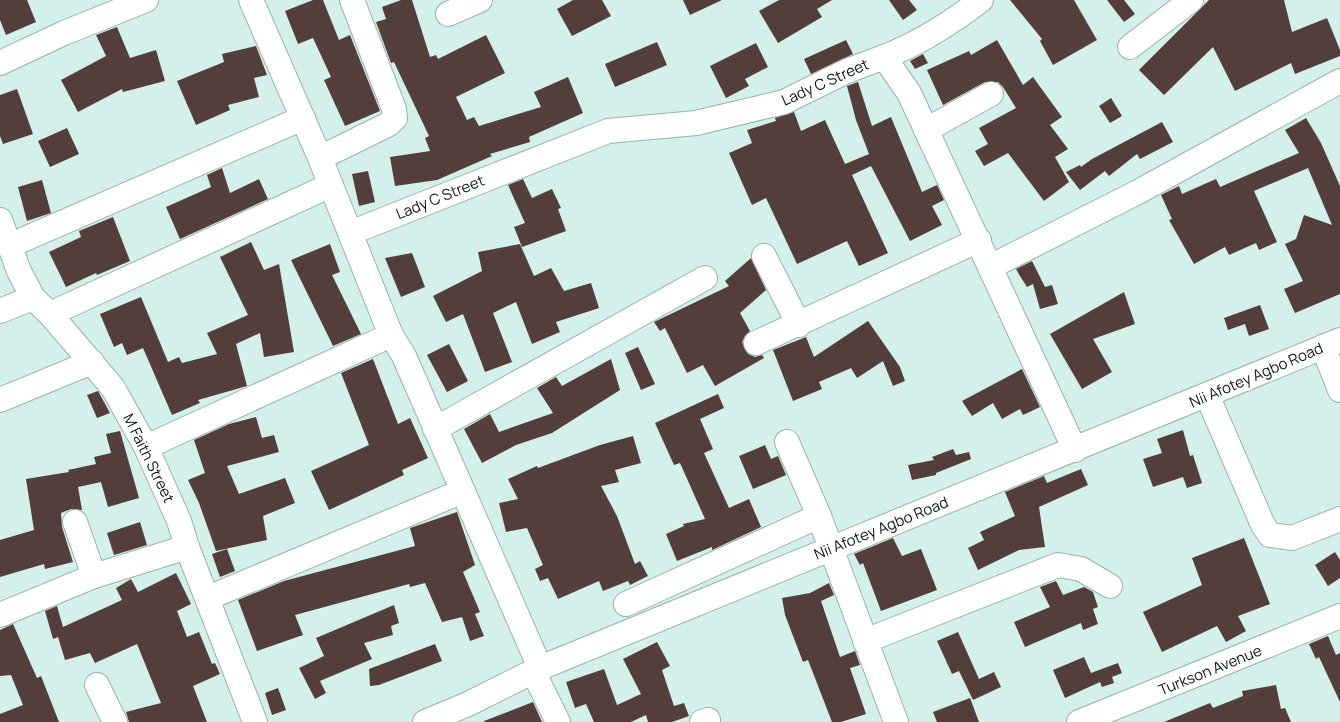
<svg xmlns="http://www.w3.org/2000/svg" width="1340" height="722" font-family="Manrope,sans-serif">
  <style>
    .building { fill: #543e3b }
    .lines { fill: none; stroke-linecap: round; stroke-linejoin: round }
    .minor-casing { stroke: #98b3ad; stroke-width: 26 }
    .minor { stroke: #fff; stroke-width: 24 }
    .labels { text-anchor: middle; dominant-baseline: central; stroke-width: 5; stroke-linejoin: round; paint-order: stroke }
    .street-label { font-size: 15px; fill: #0b1614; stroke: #fff }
  </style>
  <rect width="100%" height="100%" fill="#d4f0ea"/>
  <g class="building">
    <polygon points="0,0 27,0 36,22 6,35 0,20"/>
    <polygon points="313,0 323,0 339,40 350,35 380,111 345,126 324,80 331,77 313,38 298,44 285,11"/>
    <polygon points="401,0 412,0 430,57 436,55 438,59 486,35 505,73 456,97 467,120 474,117 479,126 541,107 534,92 568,77 583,113 529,137 530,142 490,154 492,156 437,180 395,186 390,157 430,151 425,138 429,136 394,62 391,63 376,22 386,19 382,7"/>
    <polygon points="573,0 602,0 611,16 572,36 557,9"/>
    <polygon points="683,0 722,0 690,15"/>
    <polygon points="779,0 832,0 817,9 822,17 778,43 759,11"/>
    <polygon points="889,0 909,0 917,10 903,20"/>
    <polygon points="1010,0 1074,0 1097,40 1053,65 1040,41 1042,39"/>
    <polygon points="1107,0 1124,0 1135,14 1124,22"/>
    <polygon points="1209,0 1284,0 1292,32 1327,18 1340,50 1340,56 1295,74 1291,63 1235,91 1213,47 1164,95 1139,70"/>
    <polygon points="117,27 130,58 156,50 165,81 123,92 122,89 78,112 61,80 106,56 96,35"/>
    <polygon points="846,40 853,54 811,74 804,59"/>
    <polygon points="997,40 1023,85 1033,77 1062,117 1050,125 1068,149 1055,157 1069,182 1044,201 1008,153 984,166 975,151 988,144 979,128 1016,108 1003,87 998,82 985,82 943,105 927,70 969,51 971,55"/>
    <polygon points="657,42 667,65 615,87 605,64"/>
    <polygon points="756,43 768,67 745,79 749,86 726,98 710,66"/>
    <polygon points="256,46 267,75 254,78 259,97 228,105 230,110 196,125 177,81 224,62 222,54"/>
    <polygon points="923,54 928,63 915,69 910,61"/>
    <polygon points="858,82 872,126 891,117 922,192 937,185 944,200 932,206 942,225 910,241 871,166 852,175 888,253 859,266 847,241 797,264 766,198 752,205 729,153 752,143 747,130 776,121 775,118 794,112 801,131 825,120 845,164 869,154 856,120 847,86"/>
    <polygon points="17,89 33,134 3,144 0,136 0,95"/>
    <polygon points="1111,98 1122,116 1110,123 1099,106"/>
    <polygon points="1306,118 1321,143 1340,186 1340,294 1295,313 1284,289 1303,281 1285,244 1296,239 1304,215 1332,225 1308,168 1254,191 1277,242 1259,250 1256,243 1229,255 1225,247 1194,264 1169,220 1172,219 1161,195 1179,186 1182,194 1216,179 1220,187 1299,153 1285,130"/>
    <polygon points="1162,122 1173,142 1140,159 1137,154 1109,176 1105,171 1080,190 1066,172 1080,165 1081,167 1092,159"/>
    <polygon points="67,128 79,154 50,167 38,141"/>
    <polygon points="222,168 230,193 259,179 268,199 180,239 166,207 211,187 207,175"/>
    <polygon points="368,171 375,202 359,206 352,174"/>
    <polygon points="523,179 532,198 552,189 561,208 558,209 566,231 522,247 514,227 525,223 508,185"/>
    <polygon points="42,180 51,213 27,221 18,187"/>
    <polygon points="113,217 130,261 97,275 96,273 66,287 49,252 81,237 79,231"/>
    <polygon points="251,242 264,270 279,264 294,352 264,357 260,333 236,344 247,386 198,400 200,403 172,415 143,348 127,355 122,343 114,347 100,314 141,297 168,362 179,357 182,363 217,354 207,333 248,315 220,257"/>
    <polygon points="330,244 340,272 332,275 361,334 333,346 291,260"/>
    <polygon points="520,244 534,276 551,268 564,291 591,283 599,308 556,322 560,332 532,344 516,302 493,313 512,362 485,372 463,314 446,322 433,296 482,271 478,252"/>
    <polygon points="412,253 425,287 401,297 385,258"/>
    <polygon points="751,258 766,290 740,313 750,331 745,336 742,342 748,354 755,357 762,355 764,358 715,386 703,365 687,373 665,328 660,331 654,322 729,286 725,281"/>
    <polygon points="1032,261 1045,287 1052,285 1058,304 1040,309 1033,284 1027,287 1020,276 1016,269"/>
    <polygon points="1124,292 1135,324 1093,339 1112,372 1082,389 1050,334"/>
    <polygon points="1260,305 1269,329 1249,336 1245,324 1228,330 1224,318"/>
    <polygon points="868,321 900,367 905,381 893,386 883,361 857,378 851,368 819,382 822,389 793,401 773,350 806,337 814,357"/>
    <polygon points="449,344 468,381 447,392 427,355"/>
    <polygon points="638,347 655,384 641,390 625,353"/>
    <polygon points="373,359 398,424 410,418 428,458 402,470 404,475 329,510 311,471 369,445 341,373"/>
    <polygon points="611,359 620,390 552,433 516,445 482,463 464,429 490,414 499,432 553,413 537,388 556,377 562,386"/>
    <polygon points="1022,369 1040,407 1023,415 1020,409 1002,419 993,403 972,416 962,401"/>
    <polygon points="98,391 110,413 97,418 87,395"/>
    <polygon points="718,394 724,408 700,419 713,449 704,453 729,508 749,499 761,527 712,550 712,547 677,561 666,534 684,526 683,524 705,519 680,463 674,465 655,423"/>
    <polygon points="256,417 262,438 274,435 279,452 227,466 239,494 285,478 295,503 263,516 267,540 216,551 199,503 188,480 205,473 194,440 229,424"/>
    <polygon points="1183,430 1190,456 1193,455 1202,483 1187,488 1183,477 1153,487 1143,459 1162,453 1157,439"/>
    <polygon points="120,431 139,498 108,507 101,482 78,487 82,510 71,509 61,513 62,527 73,562 45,569 44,564 0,577 0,540 34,530 26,479 69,472 68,470 96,464 94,457 111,453 106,434"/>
    <polygon points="633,436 641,463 615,470 619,482 601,486 617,516 635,564 640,561 648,576 630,585 628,581 603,591 599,581 558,599 548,578 540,581 535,569 543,565 527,528 506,532 499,503 518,499 508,479 537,466 538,468 600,445"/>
    <polygon points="765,445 771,459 778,456 786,475 753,489 739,456"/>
    <polygon points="953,449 956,455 969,452 971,459 936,473 936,475 912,480 908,465 934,460 932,457"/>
    <polygon points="1081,469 1088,485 1039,507 1045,547 1019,550 978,570 968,548 984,540 980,532 1015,516 1005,492 1044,476 1047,483"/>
    <polygon points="457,512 475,565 463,572 480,612 475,614 484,636 470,641 462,617 442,622 425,583 410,587 409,584 295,615 303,635 257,651 238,600 284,581 415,546 410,528"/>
    <polygon points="140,522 147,545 114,555 107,533"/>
    <polygon points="893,538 902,556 921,549 937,590 881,611 863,563 860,565 854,554"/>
    <polygon points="1244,538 1270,604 1238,616 1246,631 1226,642 1217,626 1162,652 1143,612 1202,585 1192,558"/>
    <polygon points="227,549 235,571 220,577 212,554"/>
    <polygon points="1335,552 1340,560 1340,578 1328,586 1315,565"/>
    <polygon points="176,573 191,604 177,611 187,637 199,632 212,664 215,663 220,674 193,686 207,722 129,722 126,712 161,703 137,644 95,663 90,653 65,660 58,637 53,639 45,611 57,606 63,627 122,600 116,588 131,579 138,592"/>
    <polygon points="1056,581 1063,595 1084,587 1093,592 1098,607 1093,609 1098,624 1083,630 1081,623 1025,647 1014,622 1050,607 1040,587"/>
    <polygon points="829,583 834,595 821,601 840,657 855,651 860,665 850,668 866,714 841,722 832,722 808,660 803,662 785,615 782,598 810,593"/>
    <polygon points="394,605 399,623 391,626 393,635 364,643 372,659 320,681 326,693 315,699 299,668 324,656 316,638"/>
    <polygon points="13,624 37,678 41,676 59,722 0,722 0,714 23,705 11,675 0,676 0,630"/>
    <polygon points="958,632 979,679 994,672 1001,687 973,700 959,671 952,674 937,641"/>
    <polygon points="1328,636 1336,655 1340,653 1340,702 1319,657 1316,659 1309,644"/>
    <polygon points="657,642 670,666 662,670 674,706 684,703 689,716 672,722 648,722 646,715 631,722 594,722 586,704 575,708 566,682 604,669 617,705 641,694 623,659"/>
    <polygon points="435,644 442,661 379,685 370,686 369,669"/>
    <polygon points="1084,657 1091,673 1118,663 1122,673 1112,677 1114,683 1102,687 1100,682 1065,698 1053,670"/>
    <polygon points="1276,685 1281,709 1285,708 1291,722 1164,722 1210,703 1213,708 1243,696 1242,691"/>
    <polygon points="278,688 286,710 272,715 265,693"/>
    <polygon points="970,698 979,722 937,722 933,712"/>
    <polygon points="533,702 542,722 484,722 484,721"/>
  </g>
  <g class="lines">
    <defs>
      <g id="minor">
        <polyline points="251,0 320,158 391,335 404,356 540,668"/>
        <polyline points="448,14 480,0"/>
        <polyline points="1130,47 1191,0"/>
        <path d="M 884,57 C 920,43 950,24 981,0"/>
        <polyline points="0,63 64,33 146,0"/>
        <polyline points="926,130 991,94"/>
        <polyline points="320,158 389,124 395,118 394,109 352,0"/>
        <polyline points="0,220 19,271 33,298 50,314 113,388 146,447 179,521 187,547 255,722"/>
        <polyline points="350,233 608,131 696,123 784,102 847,71 884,57 909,93 1075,450"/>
        <polyline points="11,245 303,118"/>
        <polyline points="764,256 799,325"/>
        <polyline points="990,267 1138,192 1340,81"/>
        <polyline points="0,311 33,298"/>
        <polyline points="50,314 331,185"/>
        <polyline points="756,343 979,240"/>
        <polyline points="1323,347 1340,390"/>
        <polyline points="1207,395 1263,525 1270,535 1292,538 1340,519"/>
        <polyline points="0,400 92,362"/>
        <polyline points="435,429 705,278"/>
        <polyline points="787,442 819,516 896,722"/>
        <polyline points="146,447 391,335"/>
        <polyline points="75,522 94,576"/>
        <polyline points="208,598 463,491"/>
        <polyline points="626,604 819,516"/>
        <polyline points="0,615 94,576 187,547"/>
        <polyline points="865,641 1058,565 1081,569 1110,586"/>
        <polyline points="533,671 558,722"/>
        <polyline points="97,685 115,722"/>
        <polyline points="425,722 468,704 540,668 1340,340"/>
        <polyline points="702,722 708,720"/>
        <polyline points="1079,722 1340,616"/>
      </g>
    </defs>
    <use href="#minor" class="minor-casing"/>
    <use href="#minor" class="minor"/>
  </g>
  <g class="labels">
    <g class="street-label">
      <text transform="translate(825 82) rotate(-24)">Lady C Street</text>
      <text transform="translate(440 197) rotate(-22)">Lady C Street</text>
      <text transform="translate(1256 375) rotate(-23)">Nii Afotey Agbo Road</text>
      <text transform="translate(149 458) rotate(64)">M Faith Street</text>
      <text transform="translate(881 528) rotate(-22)">Nii Afotey Agbo Road</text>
      <text transform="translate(1210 670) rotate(-22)">Turkson Avenue</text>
    </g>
  </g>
</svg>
